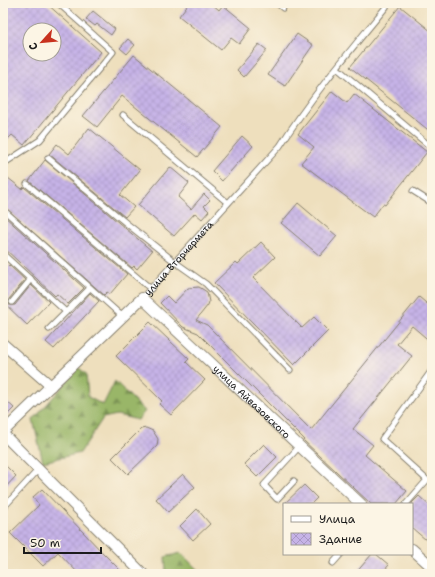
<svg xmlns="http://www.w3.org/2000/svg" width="435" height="577" font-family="'Shantell Sans',sans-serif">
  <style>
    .forest { fill: url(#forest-firs); stroke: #5a6942 }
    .building { fill: url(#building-cross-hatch); fill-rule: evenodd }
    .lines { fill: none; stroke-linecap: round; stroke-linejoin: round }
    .service-casing { stroke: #857e6c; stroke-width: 7 }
    .minor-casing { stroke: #857e6c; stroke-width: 12 }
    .service { stroke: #fff; stroke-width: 5 }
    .minor { stroke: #fff; stroke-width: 10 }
    .labels { text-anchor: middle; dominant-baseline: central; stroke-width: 3; stroke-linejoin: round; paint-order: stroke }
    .street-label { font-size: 10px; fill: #1c1c1c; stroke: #fcf5e5 }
  </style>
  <defs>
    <pattern id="forest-firs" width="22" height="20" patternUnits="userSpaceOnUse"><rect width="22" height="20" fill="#99b668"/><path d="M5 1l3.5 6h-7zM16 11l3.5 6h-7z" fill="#7c9355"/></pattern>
    <pattern id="building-cross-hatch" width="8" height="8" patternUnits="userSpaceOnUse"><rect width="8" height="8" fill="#c6b3e7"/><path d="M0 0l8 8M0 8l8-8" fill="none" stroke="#aa99c6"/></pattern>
  </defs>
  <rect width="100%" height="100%" fill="#fcf5e5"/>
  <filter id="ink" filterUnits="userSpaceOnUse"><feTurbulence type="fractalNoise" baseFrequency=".025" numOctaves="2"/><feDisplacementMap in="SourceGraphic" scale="8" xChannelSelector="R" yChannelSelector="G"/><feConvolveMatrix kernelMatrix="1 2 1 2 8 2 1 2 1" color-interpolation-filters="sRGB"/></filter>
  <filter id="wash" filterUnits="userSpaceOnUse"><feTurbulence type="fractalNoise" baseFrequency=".012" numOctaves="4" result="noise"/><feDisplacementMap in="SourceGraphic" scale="16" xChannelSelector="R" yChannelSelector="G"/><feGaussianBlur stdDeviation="0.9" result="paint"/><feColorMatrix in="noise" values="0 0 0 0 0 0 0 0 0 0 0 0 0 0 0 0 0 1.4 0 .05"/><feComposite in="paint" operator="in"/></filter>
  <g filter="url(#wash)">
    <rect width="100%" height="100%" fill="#eedfbd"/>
    <g class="forest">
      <polygon points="79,368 86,374 88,397 103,405 115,381 145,411 138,420 117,415 103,418 80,453 43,462 33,420"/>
      <polygon points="181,553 202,574 166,574 165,557"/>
    </g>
    <g id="blocks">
      <g class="building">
        <path d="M 6,3 L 46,3 L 101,52 L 24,145 L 12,135 L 3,144 L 3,6 ZM 30,30 L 54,30 L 54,54 L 30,54 Z"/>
        <polygon points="189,3 211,3 219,10 223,5 251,28 239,44 231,38 221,50 179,16"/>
        <polygon points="400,6 432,32 432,133 350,67"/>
        <polygon points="93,11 115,29 111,35 97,24 95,26 86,19"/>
        <polygon points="297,34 313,45 285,86 268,75"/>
        <polygon points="128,39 135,45 127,54 120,48"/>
        <polygon points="259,44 267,50 244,77 237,70"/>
        <polygon points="134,55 222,127 197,157 122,96 97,127 83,116"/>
        <polygon points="332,91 347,103 354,94 427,152 385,205 383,204 373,217 301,163 314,147 298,134"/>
        <polygon points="89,128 140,170 120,195 134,207 125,217 49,154 57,144 69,154"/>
        <polygon points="242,136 253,146 222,181 212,171"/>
        <polygon points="45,160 152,251 137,269 134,266 132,268 29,181"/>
        <polygon points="170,167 189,183 178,197 191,209 204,194 210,200 204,206 209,211 202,219 195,213 174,236 138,205"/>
        <polygon points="3,174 22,189 24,187 127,274 110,294 107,292 104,295 7,209 3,212 4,216 84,288 68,304 57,294 55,296 3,247"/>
        <polygon points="298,203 337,236 320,256 281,223"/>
        <polygon points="261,242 275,257 253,278 302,328 314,317 328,331 294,365 214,283 236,262 238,264"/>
        <polygon points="9,265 25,280 9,299 9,305 15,305 31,285 49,302 27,325 3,302 3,271"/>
        <polygon points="199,287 207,292 209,302 208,305 196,320 207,325 311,430 419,297 432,308 432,343 412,326 397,344 412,356 353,429 373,445 365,455 407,491 396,504 371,504 303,440 304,439 198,333 183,327 160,303 167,296 174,303 188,288"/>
        <polygon points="90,293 99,301 54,349 46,342"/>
        <polygon points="150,322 189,359 186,362 205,380 171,415 159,404 162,401 116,356"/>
        <polygon points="3,398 14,408 7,415 3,412"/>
        <polygon points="146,428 153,431 158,439 157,446 128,474 112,458 141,429"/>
        <polygon points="264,444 277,457 257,477 244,464"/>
        <polygon points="3,463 16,476 3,490"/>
        <polygon points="183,474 195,487 168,512 156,499"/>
        <polygon points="304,485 317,498 311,504 284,504"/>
        <polygon points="42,489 103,553 124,574 79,574 58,552 43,566 10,533 39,505 33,497"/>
        <polygon points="419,496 432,508 432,545 412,528 412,503"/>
        <polygon points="197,509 210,524 193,540 180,526"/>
        <polygon points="372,554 376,554 389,565 381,574 355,574"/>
      </g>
    </g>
  </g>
  <g filter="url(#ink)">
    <use href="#blocks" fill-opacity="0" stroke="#857e6c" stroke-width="1"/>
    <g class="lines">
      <defs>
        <g id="service">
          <polyline points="277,3 283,8"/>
          <polyline points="337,68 432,148"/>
          <polyline points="123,115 228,203"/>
          <polyline points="48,158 126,223 175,262 206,284 290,370"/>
          <polyline points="3,164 40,140 113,52 58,3"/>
          <polyline points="27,184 151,289"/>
          <polyline points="413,191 432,203"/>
          <polyline points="7,213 123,317"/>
          <polyline points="3,254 66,312"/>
          <path id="s1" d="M 142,298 L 280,146 C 311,97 349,52 386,7"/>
          <polyline points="12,302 31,279"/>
          <polyline points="49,329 90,288"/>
          <polyline points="294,481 277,499 264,485 299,447"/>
          <polyline points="406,504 427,480 382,439 432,370"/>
          <polyline points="3,508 38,470"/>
          <polyline points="333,563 341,554"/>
        </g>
        <g id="minor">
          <polyline points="3,344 51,386"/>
          <path id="s2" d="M 3,432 L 142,298 L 361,504"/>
          <polyline points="3,434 143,574"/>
          <polyline points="412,549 432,567"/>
        </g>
      </defs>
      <use href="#service" class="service-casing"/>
      <use href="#minor" class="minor-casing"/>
      <use href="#service" class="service"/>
      <use href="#minor" class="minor"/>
    </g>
  </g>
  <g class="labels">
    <g class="street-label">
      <text stroke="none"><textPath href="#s1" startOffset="54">улица Вторчермета</textPath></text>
      <text stroke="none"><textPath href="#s2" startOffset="344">улица Айвазовского</textPath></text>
    </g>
  </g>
  <rect width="435" height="577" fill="none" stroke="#fcf5e5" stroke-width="16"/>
  <rect x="283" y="503" width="130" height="52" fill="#fcf5e5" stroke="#a29e95"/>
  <rect x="291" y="516" width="20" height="6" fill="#ffffff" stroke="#a29e95"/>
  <text x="319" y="523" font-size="12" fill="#1c1c1c">Улица</text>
  <rect x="291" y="533" width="20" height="12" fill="url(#building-cross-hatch)" stroke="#a29e95"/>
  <text x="319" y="543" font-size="12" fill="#1c1c1c">Здание</text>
  <g transform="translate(42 42) rotate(243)"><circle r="19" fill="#fcf5e5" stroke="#a29e95"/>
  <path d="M0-3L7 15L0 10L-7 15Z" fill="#c8321e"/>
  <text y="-6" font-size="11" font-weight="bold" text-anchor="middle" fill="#1c1c1c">С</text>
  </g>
  <path d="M24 547v6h77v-6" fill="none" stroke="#1c1c1c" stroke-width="2"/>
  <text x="30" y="547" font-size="12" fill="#1c1c1c" stroke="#fcf5e5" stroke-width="3" paint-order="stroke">50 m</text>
</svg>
